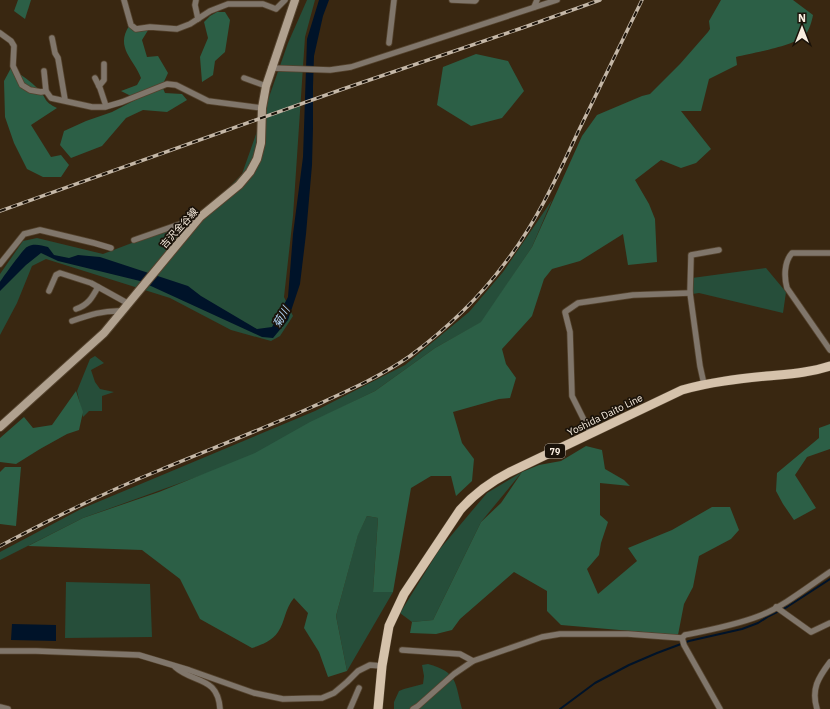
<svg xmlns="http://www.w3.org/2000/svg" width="830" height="709" font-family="'IBM Plex Sans','Noto Sans JP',sans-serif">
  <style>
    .green { fill: #264e3a }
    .forest { fill: #2c5f46 }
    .water { fill: #001329 }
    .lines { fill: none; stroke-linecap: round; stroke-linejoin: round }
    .stream { stroke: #001329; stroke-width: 2 }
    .minor-casing { stroke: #54432e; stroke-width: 7 }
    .secondary-casing { stroke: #54432e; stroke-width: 10 }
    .primary-casing { stroke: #54432e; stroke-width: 10 }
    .minor { stroke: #80766b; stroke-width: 5.5 }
    .secondary { stroke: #b0a18f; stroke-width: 8 }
    .primary { stroke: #d5c2ab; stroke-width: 9 }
    .rail-casing { stroke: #c4b7a7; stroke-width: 3.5 }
    .rail { stroke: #1a1209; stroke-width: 2; stroke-dasharray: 6; stroke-linecap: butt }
    .labels { text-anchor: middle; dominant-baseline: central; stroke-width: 3.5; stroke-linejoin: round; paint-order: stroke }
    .shield { fill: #1a1209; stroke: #b6aca0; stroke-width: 1 }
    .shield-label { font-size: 9px; font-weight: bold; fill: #f9eee0 }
    .street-label { font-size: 10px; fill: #f9eee0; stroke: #1a1209 }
    .water-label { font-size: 11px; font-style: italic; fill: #b2d5f6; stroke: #1a1209 }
  </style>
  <rect width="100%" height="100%" fill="#392711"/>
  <g class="green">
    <polygon points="307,0 315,0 305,37 293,216 284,297 293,316 280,336 271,341 231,330 170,298 46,259 32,266 17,303 0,335 0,274 23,241 37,238 103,254 200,217 242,174 288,43"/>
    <polygon points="552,200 532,247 482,322 435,348 375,391 314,421 258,455 83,518 0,560 0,552 81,509 315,411 405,365 469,312 503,272"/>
    <polygon points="766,268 786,292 783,313 699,293 692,294 692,278"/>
    <polygon points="95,356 104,363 91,370 95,382 100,389 114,392 102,396 102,411 89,411 83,417 77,391 90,359"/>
    <polygon points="522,472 481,522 433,620 412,622 400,613 439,550 487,493"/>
    <polygon points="367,516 378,518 373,592 393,592 347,671 336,616 358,534"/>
    <polygon points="66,582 150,584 152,637 65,638"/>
    <path d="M 428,664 C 458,672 455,683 462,709 L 394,709 L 394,702 L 399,691 L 404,689 L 423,684 L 424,676 L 422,665 Z"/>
  </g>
  <g class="forest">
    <polygon points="18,0 31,0 25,19 14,11"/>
    <path d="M 721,0 L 793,0 L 813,15 C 812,21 809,31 805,35 C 795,46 752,53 736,57 L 737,65 L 709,79 L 701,111 L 681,111 L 711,149 L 696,163 L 681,168 L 661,160 L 635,180 L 649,204 L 655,219 L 657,262 L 628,265 L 623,234 L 580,261 L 552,269 L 544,279 L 532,316 L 502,349 L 506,364 L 516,378 L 510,398 L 499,399 L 453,412 L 462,443 L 474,459 L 472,481 L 456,496 L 451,476 L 431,476 L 411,488 L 393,592 L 373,592 L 378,518 L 367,516 L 358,535 L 336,616 L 347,671 L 328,677 L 319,652 L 304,628 L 308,613 L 294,598 C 285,608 285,622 278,632 C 272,641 261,645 252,648 L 200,619 L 180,579 L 142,550 L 28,546 L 83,518 L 159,492 L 255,453 L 310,422 L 375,391 L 435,348 L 481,322 L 532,247 L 582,136 L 597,115 L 642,96 L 650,94 L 680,64 L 708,32 L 710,29 L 709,21 Z"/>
    <polygon points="217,12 225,12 230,20 225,52 215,61 213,75 202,82 200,57 208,38 204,22 210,16"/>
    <path d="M 129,26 L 150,27 L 142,40 L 147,57 L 158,56 L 168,73 L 162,86 L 165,93 L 182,94 L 187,100 L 167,112 L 143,110 L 126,118 L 102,146 L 71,158 L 60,145 L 64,131 L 86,121 L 112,112 L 137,99 L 121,91 L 137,85 L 141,78 C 134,59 115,48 129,26 Z"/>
    <polygon points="476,54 508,61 524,91 502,118 471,126 437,105 443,67"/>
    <path d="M 11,68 C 21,75 31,81 39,90 C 48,100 43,101 57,108 L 31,125 L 51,157 L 61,155 L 69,165 L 61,177 L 43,177 L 27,169 L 14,143 L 5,117 L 4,81 Z"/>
    <polygon points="76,391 83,412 79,430 67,434 40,449 16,464 0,462 0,438 24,417 33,428 52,425"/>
    <polygon points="830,424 830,449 807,457 795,475 816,508 794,520 783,504 776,491 777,473 819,438 819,428"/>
    <polygon points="586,446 602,450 605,469 624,480 630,486 600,483 600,515 608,522 601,543 599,555 587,569 598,594 637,561 628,548 672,530 712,507 730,507 739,530 731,539 699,556 693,587 684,604 678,635 561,625 547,611 547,591 514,572 460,619 452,630 436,634 410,633 412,622 433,620 481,522 501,503 522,472 539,465 561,461"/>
    <polygon points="5,467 21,467 16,526 0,524 0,472"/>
  </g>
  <g class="water">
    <path d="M 319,0 L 329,0 L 323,16 L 314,56 L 313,86 L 313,128 L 312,165 L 306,234 L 300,284 L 288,320 L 273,338 L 262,337 L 140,281 L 58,261 L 41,253 L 26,265 L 0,291 C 0,289 0,285 0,282 C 1,280 24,248 27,247 C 33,243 41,245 48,247 L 54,255 L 69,258 L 78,255 L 100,257 L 188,286 L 201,296 L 257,329 L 272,327 L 288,297 L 293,234 L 303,157 L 307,39 Z"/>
    <polygon points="12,624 56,625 56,641 11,640"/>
  </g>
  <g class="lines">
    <polyline class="stream" points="560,709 595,683 629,665 657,653 689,641 742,629 758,623 769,616 787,607 830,579"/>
    <defs>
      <g id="minor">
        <polyline points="124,0 131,25 136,29 150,27 177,29 190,24 210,11 228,4 263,4 276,9 285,0"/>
        <polyline points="196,0 195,5 198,19"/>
        <polyline points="452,0 475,1 476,0"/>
        <polyline points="534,7 537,0"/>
        <polyline points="0,33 11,41 14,46 13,66 22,85 30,90 41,92 46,91 51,98 92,107 105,107 122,102 167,84 176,85 208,101 262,108"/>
        <polyline points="52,38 55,53 58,58 65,100"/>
        <polyline points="389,43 394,0"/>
        <polyline points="271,68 330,70 351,67 557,0"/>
        <polyline points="44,71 46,91"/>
        <polyline points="95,78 100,88 106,106"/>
        <polyline points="244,78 266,86"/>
        <polyline points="99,86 104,80 104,64"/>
        <polyline points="134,240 200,217"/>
        <path d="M 830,253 L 792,253 C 784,262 784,277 787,288 L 830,350"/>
        <polyline points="0,264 24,234 40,230 94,243 111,248"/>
        <polyline points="49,291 56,275 60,273 91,283 129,304"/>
        <path d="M 76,309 C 88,305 92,298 98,287"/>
        <path d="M 72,321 C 89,315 104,310 122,311"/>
        <polyline points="704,384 700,366 690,293 691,257 691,255 719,250"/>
        <polyline points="591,434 572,396 570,332 565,312 578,303 633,295 690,293"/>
        <polyline points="776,607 811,632 830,623"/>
        <polyline points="682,638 684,645 720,709"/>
        <path d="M 402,650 L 460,654 L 473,661 L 542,637 L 560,634 L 628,634 L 682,638 L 685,635 C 710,630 736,625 759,616 C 783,607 809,586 830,572"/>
        <polyline points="0,651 36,651 139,655 189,670 254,693 283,699 322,698 334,693 347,682 358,671 370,665 382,666"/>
        <path d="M 175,667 C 194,684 218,676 220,709"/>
        <polyline points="0,707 8,709"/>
        <polyline points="350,709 359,688"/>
        <polyline points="413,709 418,706 454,674 473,661"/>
        <path d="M 817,709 C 811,689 818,678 830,662"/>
      </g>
      <polyline id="secondary" points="0,427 104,333 200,217 239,185 250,172 257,159 261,143 262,108 266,86 295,0"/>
      <path id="primary" d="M 378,709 L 382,666 L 389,626 L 404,594 L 460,510 C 475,493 490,482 510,472 L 682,390 C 710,382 738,379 767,376 C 788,374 809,373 830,366"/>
    </defs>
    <use href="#minor" class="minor-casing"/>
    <use href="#secondary" class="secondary-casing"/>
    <use href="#primary" class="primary-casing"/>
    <use href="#minor" class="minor"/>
    <use href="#secondary" class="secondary"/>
    <use href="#primary" class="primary"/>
    <defs>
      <g id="rail">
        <polyline points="0,211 343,89 522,28 600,0"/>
        <path d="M 0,546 C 53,518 105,492 160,470 C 211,449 262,429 312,407 C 345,392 380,377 410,356 C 445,330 479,298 505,263 C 536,223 557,177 578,132 C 599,88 621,44 642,0"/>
      </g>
    </defs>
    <use href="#rail" class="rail-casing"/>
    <use href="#rail" class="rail"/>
  </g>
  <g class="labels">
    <rect class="shield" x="545" y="444" width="20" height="14" rx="3"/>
    <g class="shield-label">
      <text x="555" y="451">79</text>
    </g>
    <g class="street-label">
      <text transform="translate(179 228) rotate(-48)">吉沢金谷線</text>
      <text transform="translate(605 415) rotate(-26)">Yoshida Daito Line</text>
    </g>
    <g class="water-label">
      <text transform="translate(281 317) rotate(-60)">菊川</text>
    </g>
  </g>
  <g transform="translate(802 28)" stroke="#1a1209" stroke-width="3" paint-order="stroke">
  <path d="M0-3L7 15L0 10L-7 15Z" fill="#f9eee0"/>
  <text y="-6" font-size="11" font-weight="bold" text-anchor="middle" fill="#f9eee0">N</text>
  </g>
</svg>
